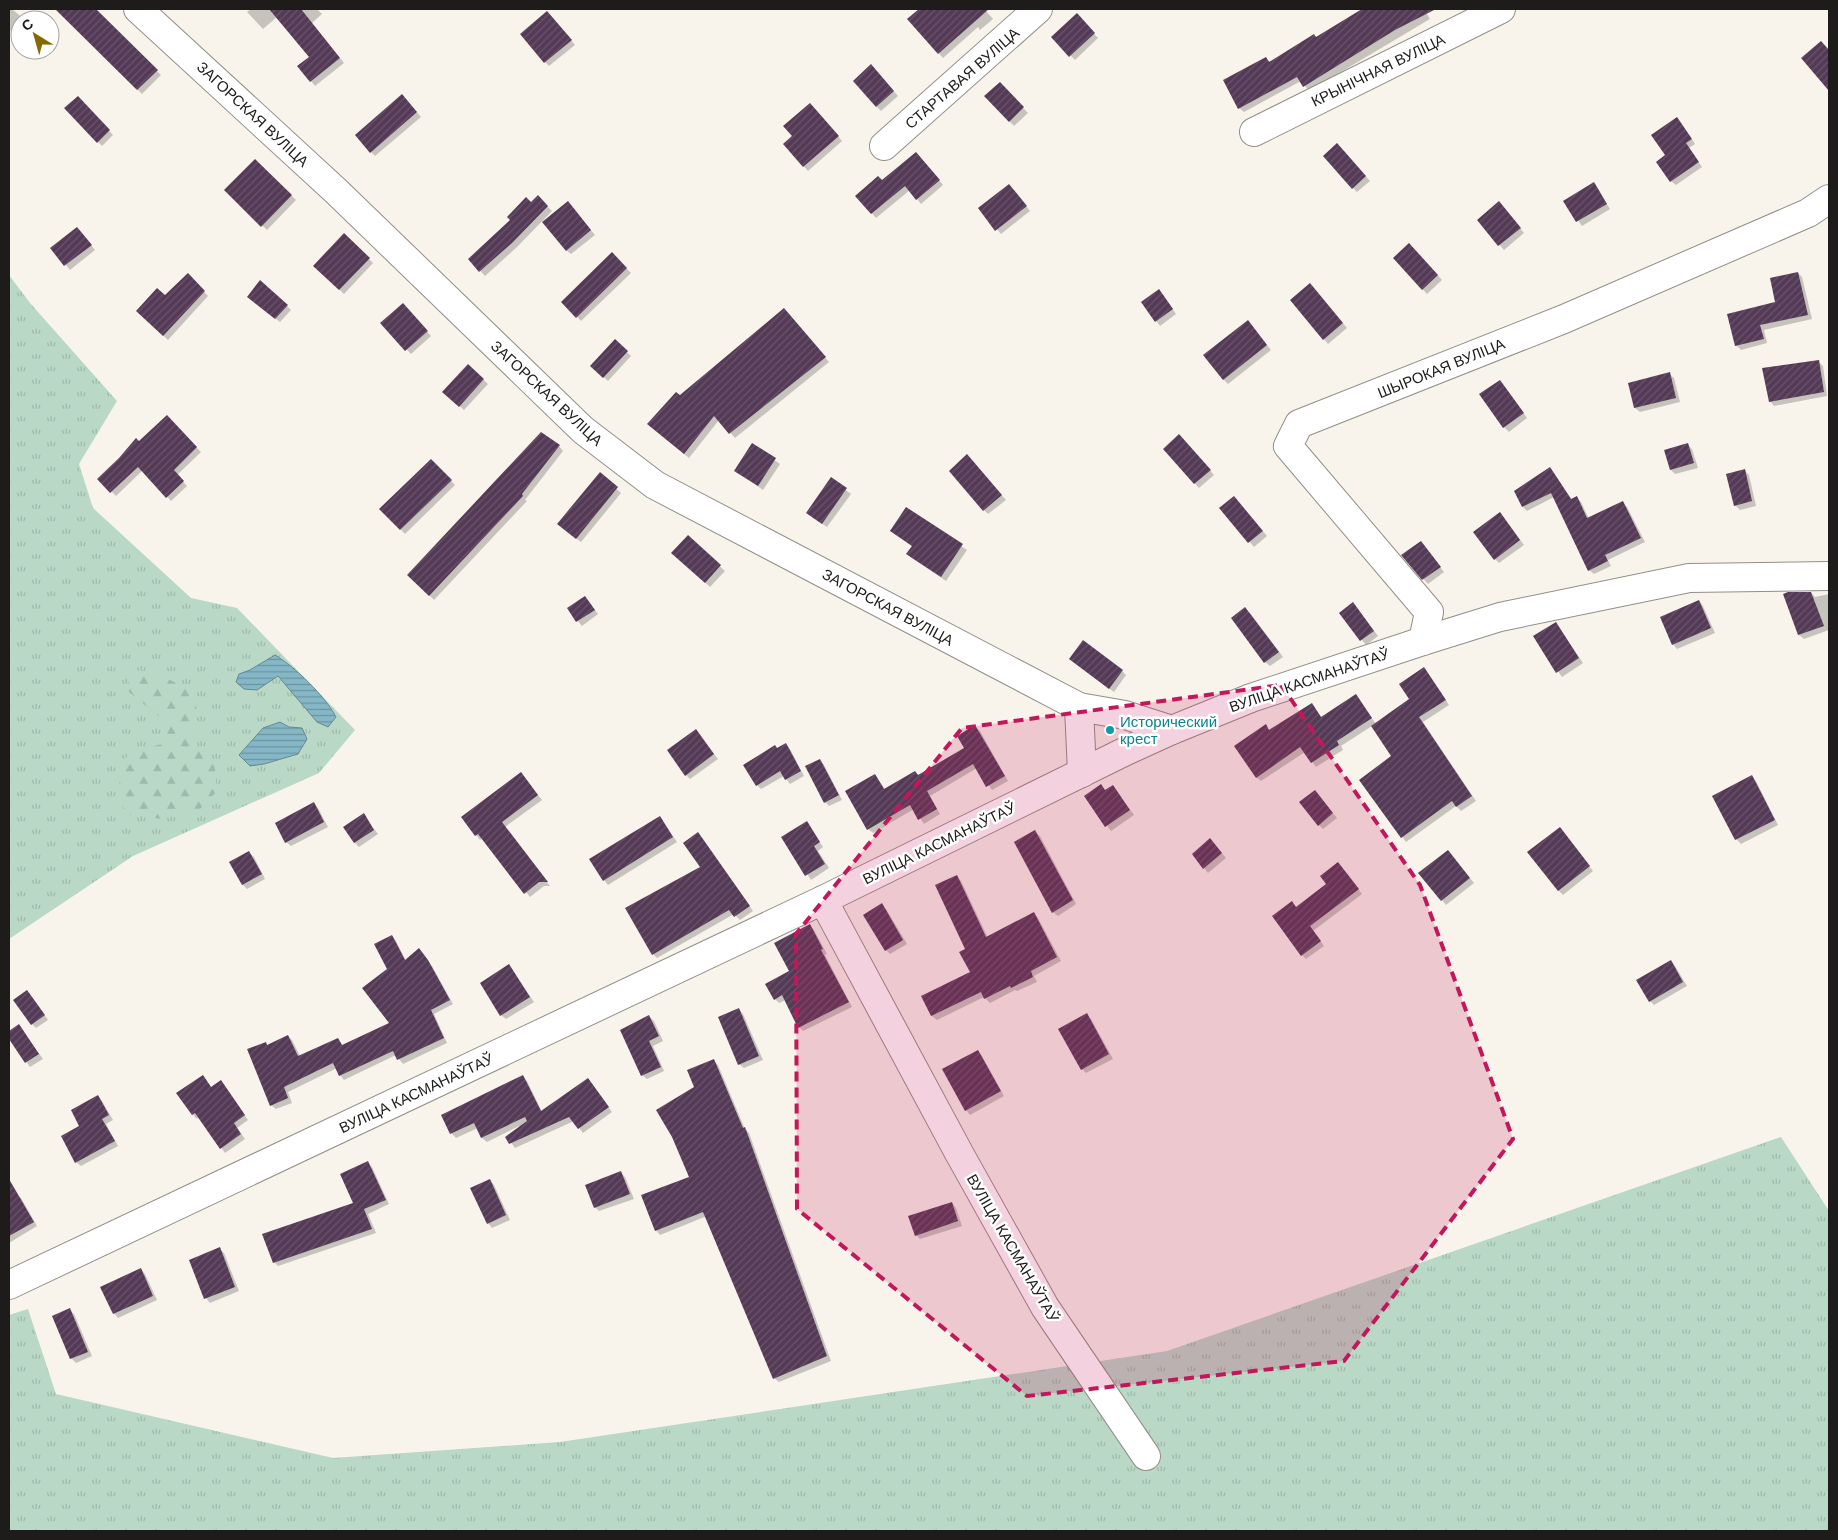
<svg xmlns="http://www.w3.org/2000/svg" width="1838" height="1540" font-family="Helvetica,sans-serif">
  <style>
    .grass { fill: url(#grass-tufts) }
    .forest { fill: url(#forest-firs) }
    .water { fill: url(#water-rules); stroke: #668893 }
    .shadow { fill: #0003 }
    .building { fill: url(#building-hatch) }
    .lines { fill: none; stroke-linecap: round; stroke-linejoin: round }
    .minor-casing { stroke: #938f88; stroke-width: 30 }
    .minor { stroke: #fff; stroke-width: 28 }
    .marked { fill: #c2185b; fill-opacity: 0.2; stroke: #c2185b; stroke-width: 4; stroke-dasharray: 10 6; stroke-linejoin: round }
    .culture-dot { fill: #0f9aa8; stroke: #fff; stroke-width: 2 }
    .labels { text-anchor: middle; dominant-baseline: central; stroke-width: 5; stroke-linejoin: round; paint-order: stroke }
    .street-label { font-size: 15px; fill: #1e1c1a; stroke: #fff }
    .culture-label { font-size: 15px; fill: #0d838f; stroke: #fff; text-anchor: start }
  </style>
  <defs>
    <pattern id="grass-tufts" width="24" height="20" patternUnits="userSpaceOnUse" patternTransform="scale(1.25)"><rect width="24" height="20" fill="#b9d8c6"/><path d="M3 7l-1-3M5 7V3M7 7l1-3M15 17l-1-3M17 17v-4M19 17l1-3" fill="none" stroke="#9fb9aa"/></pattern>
    <pattern id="forest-firs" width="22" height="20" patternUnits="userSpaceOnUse" patternTransform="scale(1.25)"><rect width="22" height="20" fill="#b9d8c6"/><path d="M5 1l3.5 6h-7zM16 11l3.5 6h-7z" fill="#9fb9aa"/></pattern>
    <pattern id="water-rules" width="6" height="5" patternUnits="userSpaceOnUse" patternTransform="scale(1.25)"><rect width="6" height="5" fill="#85b7c7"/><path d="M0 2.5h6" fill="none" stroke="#6c94a1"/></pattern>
    <pattern id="building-hatch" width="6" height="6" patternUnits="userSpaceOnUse" patternTransform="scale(1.25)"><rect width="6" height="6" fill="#543a56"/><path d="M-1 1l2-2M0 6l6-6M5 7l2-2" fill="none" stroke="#69546a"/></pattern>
  </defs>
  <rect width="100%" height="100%" fill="#f8f4ec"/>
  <g class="grass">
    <polygon points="9,275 30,303 117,401 79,464 93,508 191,598 237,608 355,730 319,773 133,856 9,939"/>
    <polygon points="1781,1137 1829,1211 1829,1531 9,1531 9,1315 28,1309 56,1394 333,1458 560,1442 1167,1351"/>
  </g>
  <polygon class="forest" points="139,670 166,678 195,692 197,715 190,738 202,751 214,760 217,791 200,809 162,819 130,815 120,804 119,768 130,752 166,743 167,723 129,692 129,680"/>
  <g class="water">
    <path d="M 275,655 C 295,667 325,696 336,717 L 328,727 L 317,722 L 278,676 L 257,690 L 244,689 L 236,682 L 239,674 L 250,670 Z"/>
    <polygon points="280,722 289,727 302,728 307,739 298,754 264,764 250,766 239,755 263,728"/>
  </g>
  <g class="shadow">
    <polygon points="9,9 12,9 25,20 20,20 19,38 9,29"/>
    <polygon points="68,9 94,9 161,75 142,94 62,15"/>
    <polygon points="251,9 317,9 322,14 312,23 344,63 315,86 311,81 311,57 277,17 263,29 247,12"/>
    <polygon points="921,9 940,9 944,12 948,9 984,9 993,19 980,30 978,27 943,58 909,19"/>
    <polygon points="1365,9 1369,13 1376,9 1424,9 1430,19 1309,91 1301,81 1244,112 1239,108 1266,58 1270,62 1317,38"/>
    <polygon points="1077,15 1098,38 1075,60 1053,37"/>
    <polygon points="552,17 575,45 549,66 545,62"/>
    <polygon points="876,71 898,96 881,111 876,106"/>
    <polygon points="1000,84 1028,113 1014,126 986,96"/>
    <polygon points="78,97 113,135 102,146 66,108"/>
    <polygon points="406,100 421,117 375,156 371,152"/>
    <polygon points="815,109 842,141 808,171 785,144"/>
    <polygon points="1681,123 1695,144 1689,148 1702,167 1676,185 1671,181 1667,156"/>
    <polygon points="1342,149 1370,181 1357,192 1353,188"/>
    <polygon points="920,158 943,185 921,204 910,190 876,218 857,196"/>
    <polygon points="255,160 296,200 267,230 226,190"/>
    <polygon points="1594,184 1610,209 1582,226 1565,201"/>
    <polygon points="1014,190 1030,211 1001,234 980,209"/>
    <polygon points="538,197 552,211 517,247 485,276 469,259"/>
    <polygon points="572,207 595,235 571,254 566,250"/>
    <polygon points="1503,207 1524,233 1504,250 1478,220"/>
    <polygon points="81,233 95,250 70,270 52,248"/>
    <polygon points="344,235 373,263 344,294 315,266"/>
    <polygon points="1414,249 1442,280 1427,294 1394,258"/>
    <polygon points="612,254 631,273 581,321 563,302"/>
    <polygon points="1798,273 1802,277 1812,319 1764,330 1767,343 1741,350 1736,345 1777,303"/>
    <polygon points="188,275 208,296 168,340 138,311 165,297"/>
    <polygon points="1314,289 1347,328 1328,344 1291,300"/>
    <polygon points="1163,295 1176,314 1160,326 1143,303"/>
    <polygon points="253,301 287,306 291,310 280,322"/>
    <polygon points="407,309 431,336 411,354 382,323"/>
    <polygon points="788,314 829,362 735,438 719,420 689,458 654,429"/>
    <polygon points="1252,326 1271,350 1228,384 1223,379"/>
    <polygon points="615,341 631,356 608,381 592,366"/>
    <polygon points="1818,361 1823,366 1827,396 1774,406 1770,401"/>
    <polygon points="468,365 488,384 464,410 444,392"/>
    <polygon points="1669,374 1674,378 1680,402 1640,412 1635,408 1629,384"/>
    <polygon points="1504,386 1527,418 1509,432 1504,427"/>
    <polygon points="167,417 201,452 177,475 187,486 171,501 143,470 116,496 99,479"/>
    <polygon points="1183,440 1214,475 1199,488 1164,449"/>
    <polygon points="753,445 780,464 763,490 736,471"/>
    <polygon points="1688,445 1692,449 1698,468 1675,474 1671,470"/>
    <polygon points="559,446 563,451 525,500 527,501 434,600 409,575"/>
    <polygon points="431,460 455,485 405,534 381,509"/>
    <polygon points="972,461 1006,500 988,514 984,510"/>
    <polygon points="1745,471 1749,475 1756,506 1740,510 1735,505"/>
    <polygon points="1554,473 1572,500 1576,497 1581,502 1589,519 1622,502 1627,507 1645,542 1608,560 1611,566 1594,574 1589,570 1554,497 1527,511 1523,507"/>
    <polygon points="600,474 621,493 581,542 563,528"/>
    <polygon points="831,479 851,494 827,527 812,517"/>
    <polygon points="1238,502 1267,536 1254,547 1221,508"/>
    <polygon points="907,509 967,550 946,581 912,558 908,554 913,547 892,531"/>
    <polygon points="1504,518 1524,545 1499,563 1495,559"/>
    <polygon points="688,537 725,571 710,587 677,557"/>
    <polygon points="1421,542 1444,572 1428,584 1403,556"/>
    <polygon points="1811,593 1815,597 1829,594 1829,630 1804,639 1799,635 1785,595"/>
    <polygon points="585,597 598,614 582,626 568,609"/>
    <polygon points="1699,601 1703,606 1715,633 1677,649 1673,644"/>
    <polygon points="1357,608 1378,636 1366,645 1340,613"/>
    <polygon points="1250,613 1283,657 1270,666 1265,662"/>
    <polygon points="1556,623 1583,663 1562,677 1535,637"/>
    <polygon points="1075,663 1122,671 1126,675 1114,692"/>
    <polygon points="1424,668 1449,705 1423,722 1476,801 1461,811 1456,806 1406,842 1361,780 1393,757 1372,726 1341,746 1343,750 1316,767 1305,752 1261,781 1256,777 1265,726 1270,731 1311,704 1322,718 1356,696 1376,724 1411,699"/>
    <polygon points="975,727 980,731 1008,781 992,790 977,768 930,796 940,814 924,824 914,809 873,833 868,829 875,775 885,789 919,776 965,748"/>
    <polygon points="696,731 718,759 690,779 686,775"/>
    <polygon points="786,745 790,749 804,776 790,784 784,776 761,789 757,785 777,749"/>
    <polygon points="820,760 824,765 842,800 829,806 825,802"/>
    <polygon points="521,774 542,800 505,827 550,886 544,886 530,897 483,838 480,840 476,835"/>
    <polygon points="1752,777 1756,781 1778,825 1741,844 1736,839 1714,797"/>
    <polygon points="1113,787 1134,815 1111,831 1085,796 1106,791"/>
    <polygon points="1319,796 1337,818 1323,829 1319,825"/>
    <polygon points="314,804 318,808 328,827 291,846 286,842"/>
    <polygon points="363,815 378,834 359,847 355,843"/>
    <polygon points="660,817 677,842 608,885 604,880"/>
    <polygon points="807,823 823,847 818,851 829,868 811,880 783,837"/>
    <polygon points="1035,832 1040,836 1076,904 1058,916 1053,912"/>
    <polygon points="1564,833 1593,871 1563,895 1558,890"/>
    <polygon points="702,838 753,911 740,920 734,914 657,958 653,954 701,867"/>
    <polygon points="1214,844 1226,858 1208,873 1204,868"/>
    <polygon points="249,853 254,857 265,879 247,889 243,885 231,863"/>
    <polygon points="1452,856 1474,883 1446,905 1442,900"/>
    <polygon points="1338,863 1362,894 1313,931 1324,946 1306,959 1302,955 1297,908 1328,884"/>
    <polygon points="957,876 961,881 988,938 1034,913 1038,918 1061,961 1034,976 1037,982 1017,991 1015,990 990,1003 984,997 937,1020 932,1016 923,997 972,973 966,950"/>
    <polygon points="882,905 886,909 907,944 890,954 886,950"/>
    <polygon points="810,925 814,930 827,954 825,955 852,1007 803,1031 799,1027 786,1000 779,1003 775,999 791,972"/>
    <polygon points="392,936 396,941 406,961 423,955 432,966 453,1004 434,1014 447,1043 403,1064 396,1055 344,1080 340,1075 337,1068 288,1092 292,1103 276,1109 271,1105 265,1043 268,1046 288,1036 292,1040 300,1056 338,1039 343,1046 390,1024 389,970"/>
    <polygon points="1671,961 1675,966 1687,986 1654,1005 1650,1001"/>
    <polygon points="509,966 534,1002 506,1019 501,1015"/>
    <polygon points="31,996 48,1020 36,1028 32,1024"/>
    <polygon points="738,1009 743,1014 763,1060 744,1068 739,1064"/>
    <polygon points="1086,1015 1091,1019 1113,1059 1086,1073 1082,1069"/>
    <polygon points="649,1017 654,1021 663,1041 653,1046 664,1071 647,1079 642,1075"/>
    <polygon points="19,1026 43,1059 30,1067 9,1037 9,1032"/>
    <polygon points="978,1051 982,1056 1004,1096 970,1115 966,1110"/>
    <polygon points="713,1060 718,1065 745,1129 749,1133 831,1361 779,1382 774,1378 707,1216 660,1235 656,1230 690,1178 695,1088"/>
    <polygon points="203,1076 212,1088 221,1082 248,1120 237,1128 245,1139 225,1153 199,1117 197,1119 193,1115"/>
    <polygon points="523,1077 527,1081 542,1112 592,1084 612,1112 583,1133 574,1121 515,1148 507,1137 520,1128 519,1126 487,1142 482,1138 478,1128 456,1138 452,1134 443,1115"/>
    <polygon points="98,1096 102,1101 113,1120 106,1124 118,1146 81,1166 76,1162 81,1126"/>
    <polygon points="367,1163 372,1167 389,1204 368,1214 376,1233 278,1266 274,1262 355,1204"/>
    <polygon points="620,1172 625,1177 634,1199 599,1211 595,1207"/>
    <polygon points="490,1180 494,1185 510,1220 492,1228 488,1223"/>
    <polygon points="16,1194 21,1198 37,1226 9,1243 9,1198"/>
    <polygon points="952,1203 956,1208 962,1226 920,1239 916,1235"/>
    <polygon points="219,1249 224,1253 239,1291 210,1303 206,1298 191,1260"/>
    <polygon points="141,1270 145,1274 157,1300 118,1318 114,1313"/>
    <polygon points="69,1310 74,1314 92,1356 76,1363 71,1358"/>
  </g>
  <g class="building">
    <polygon points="55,9 96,9 158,70 137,90"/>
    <polygon points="269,9 301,9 340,58 310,82 297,66 309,57"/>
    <polygon points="919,9 989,9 938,54 907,19"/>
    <polygon points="1362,9 1436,9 1395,30 1303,87 1297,77 1238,109 1223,80 1266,57 1269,62 1314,34 1316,37"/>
    <polygon points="547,11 572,40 544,63 520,34"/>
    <polygon points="1077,13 1095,33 1069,57 1051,37"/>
    <polygon points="1821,41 1829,50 1829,91 1801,58"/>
    <polygon points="871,64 894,91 876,107 853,81"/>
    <polygon points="1000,82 1024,107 1009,122 984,96"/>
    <polygon points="402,94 417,112 370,153 355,135"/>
    <polygon points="78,96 110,130 97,143 64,108"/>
    <polygon points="810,103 839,136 803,167 783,144 792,136 783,126"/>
    <polygon points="1677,117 1692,139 1686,143 1699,162 1670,182 1656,162 1665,155 1651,135"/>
    <polygon points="1337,143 1366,176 1352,189 1323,156"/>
    <polygon points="916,152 940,180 916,200 905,186 871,214 855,196 878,176 882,180"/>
    <polygon points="255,159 292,195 261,227 224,190"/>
    <polygon points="1594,182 1607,204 1576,222 1563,201"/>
    <polygon points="1009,184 1027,206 995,231 978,208"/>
    <polygon points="538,195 548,206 512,243 479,272 468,259 510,220 507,217 526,197 531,202"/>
    <polygon points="568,201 591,230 566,251 542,222"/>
    <polygon points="1499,201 1521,228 1498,246 1477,220"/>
    <polygon points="77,227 92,245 64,266 50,248"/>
    <polygon points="344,233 370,258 339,290 313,266"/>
    <polygon points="1409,243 1438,275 1422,290 1393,258"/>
    <polygon points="612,252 627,268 576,318 561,302"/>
    <polygon points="1798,272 1808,315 1760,325 1764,339 1735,346 1727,314 1775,302 1770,278"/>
    <polygon points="188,273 205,291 163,336 136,311 157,288 165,295"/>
    <polygon points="260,280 288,305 275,319 247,297"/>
    <polygon points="1310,283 1343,323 1323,340 1290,300"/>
    <polygon points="1159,289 1173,309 1155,322 1141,302"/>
    <polygon points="403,303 428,331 405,351 380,323"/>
    <polygon points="784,308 826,357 729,434 714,416 684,454 647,424 676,392 680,395"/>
    <polygon points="1248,320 1267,345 1223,380 1203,355"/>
    <polygon points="615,339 628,351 603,378 590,366"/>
    <polygon points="1819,360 1824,392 1769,402 1762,368"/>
    <polygon points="468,364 484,379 459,407 442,392"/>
    <polygon points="1670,372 1676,398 1634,408 1628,383"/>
    <polygon points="1500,380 1524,413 1503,428 1479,394"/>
    <polygon points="167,415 197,447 174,470 184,481 166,498 138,467 110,493 97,479 119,458 136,438 139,441"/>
    <polygon points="541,432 560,445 522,494 523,496 429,596 407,575"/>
    <polygon points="1179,434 1211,470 1194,484 1163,449"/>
    <polygon points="752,443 776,458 758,486 734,471"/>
    <polygon points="1688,443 1694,463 1670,470 1664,450"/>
    <polygon points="967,454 1002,495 983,511 949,471"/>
    <polygon points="431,459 452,480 400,530 379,509"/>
    <polygon points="1550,467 1571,499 1577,496 1587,518 1623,501 1641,538 1605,555 1608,561 1588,571 1551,493 1522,507 1514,491"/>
    <polygon points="1745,469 1752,501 1734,506 1726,474"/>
    <polygon points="600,472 618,487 576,539 557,524"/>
    <polygon points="831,477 847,488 822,524 806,513"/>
    <polygon points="1234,496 1263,531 1248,543 1219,508"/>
    <polygon points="906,507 963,544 941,577 906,554 912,546 890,531"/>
    <polygon points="1500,512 1520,540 1494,560 1473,532"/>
    <polygon points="688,535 721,565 705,583 671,553"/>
    <polygon points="1421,541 1441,567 1422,580 1401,555"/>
    <polygon points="1788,592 1811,592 1824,626 1798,635 1783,594"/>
    <polygon points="585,596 595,610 576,622 567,608"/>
    <polygon points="1699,600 1711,628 1672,645 1660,617"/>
    <polygon points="1353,602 1374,631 1360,641 1339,613"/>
    <polygon points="1245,607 1279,652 1264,663 1231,618"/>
    <polygon points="1556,622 1579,658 1556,673 1533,636"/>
    <polygon points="1083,640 1123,670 1109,689 1069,659"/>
    <polygon points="1424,667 1446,700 1419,717 1472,796 1456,807 1452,801 1401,838 1359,780 1391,756 1371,726 1409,699 1399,684"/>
    <polygon points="1356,694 1372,718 1337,741 1339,745 1311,763 1300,747 1256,778 1234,746 1266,724 1269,730 1312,703 1321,717"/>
    <polygon points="975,725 1005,776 986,787 973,764 927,791 937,809 918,820 910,805 867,830 845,791 875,774 884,789 915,771 918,775 964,748 957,736"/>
    <polygon points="696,729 714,754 685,776 667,750"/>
    <polygon points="786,743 801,771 785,780 780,771 756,786 743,765 775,745 777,748"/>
    <polygon points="820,759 839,795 824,803 805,766"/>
    <polygon points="521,772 538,795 502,822 548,882 539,882 524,894 478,834 475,836 461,817"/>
    <polygon points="1752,775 1775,820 1735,840 1712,796"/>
    <polygon points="1101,784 1105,790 1113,785 1130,810 1105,827 1084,796"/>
    <polygon points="1315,790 1333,813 1318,826 1299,802"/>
    <polygon points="314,802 324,822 285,843 275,823"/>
    <polygon points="364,813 374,830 354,843 343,827"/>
    <polygon points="660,816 673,837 603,881 589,859"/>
    <polygon points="807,821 820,842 814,846 825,864 805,876 781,837"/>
    <polygon points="1560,827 1590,866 1558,891 1527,852"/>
    <polygon points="1035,830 1073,900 1052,913 1014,842"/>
    <polygon points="698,832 750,906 734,917 729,910 652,955 625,908 700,867 683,843"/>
    <polygon points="1210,838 1222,853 1203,869 1192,854"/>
    <polygon points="1448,850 1470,878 1441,901 1418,873"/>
    <polygon points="249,851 262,874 242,885 229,862"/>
    <polygon points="1338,862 1359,889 1310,926 1321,941 1301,956 1272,916 1292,901 1296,907 1326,884 1320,876"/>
    <polygon points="957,875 986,937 1034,912 1057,957 1031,971 1033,977 1011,988 1010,986 984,999 981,992 931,1016 921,996 970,972 959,952 965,949 935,885"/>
    <polygon points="882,903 903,940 885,951 863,915"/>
    <polygon points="810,924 823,949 821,950 849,1002 798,1028 782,995 774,1000 765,984 789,971 774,943"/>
    <polygon points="392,935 405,960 419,948 428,960 450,1000 431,1010 444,1038 397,1060 393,1051 339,1076 333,1063 284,1087 288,1098 270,1106 247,1049 266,1042 267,1045 288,1035 298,1056 338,1038 342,1045 389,1023 362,988 387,969 374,944"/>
    <polygon points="1671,960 1683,982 1649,1002 1636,980"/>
    <polygon points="509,964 530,997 500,1016 480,983"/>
    <polygon points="27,990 45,1015 31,1025 13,1000"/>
    <polygon points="739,1008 759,1056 738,1065 718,1017"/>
    <polygon points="1087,1013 1109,1054 1081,1070 1058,1029"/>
    <polygon points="649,1015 659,1036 649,1041 661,1067 641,1076 620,1030"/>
    <polygon points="19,1024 39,1054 25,1063 9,1039 9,1031"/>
    <polygon points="978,1050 1001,1091 965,1111 942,1069"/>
    <polygon points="714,1059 743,1128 745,1127 827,1356 773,1379 703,1212 655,1231 641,1195 689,1177 672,1137 656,1110 694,1087 687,1070"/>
    <polygon points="203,1075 211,1087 221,1080 245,1115 234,1123 241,1134 220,1149 195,1113 192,1115 176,1093"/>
    <polygon points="523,1075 541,1111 588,1078 609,1107 578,1129 569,1117 509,1144 505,1137 527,1121 525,1117 481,1138 474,1123 450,1134 441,1115"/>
    <polygon points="98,1095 109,1115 102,1119 115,1141 75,1163 61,1136 79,1126 71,1110"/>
    <polygon points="368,1161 386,1200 364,1209 372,1229 273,1263 262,1234 353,1203 340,1174"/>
    <polygon points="621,1171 630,1194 594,1208 585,1185"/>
    <polygon points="9,1179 34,1222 9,1236"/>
    <polygon points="490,1179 506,1215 487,1224 470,1188"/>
    <polygon points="952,1202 958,1221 915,1236 908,1216"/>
    <polygon points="220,1247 235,1287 204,1299 189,1260"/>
    <polygon points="141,1268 153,1296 113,1314 100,1287"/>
    <polygon points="70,1308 88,1352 70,1359 52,1316"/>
  </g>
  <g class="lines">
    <defs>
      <g id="minor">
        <polyline points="138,9 336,191 583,430 655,485 1079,707 1125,715 1172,730"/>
        <polyline points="1254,132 1501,9"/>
        <polyline points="884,146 1038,9"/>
        <polyline points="1423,641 1429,612 1288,446 1299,424 1564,319 1808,213 1829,199"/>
        <polyline points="1079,707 1082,773"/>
        <polyline points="823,900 959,1153 1045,1307 1146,1456"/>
        <polyline points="9,1285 823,900 1128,750 1172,730 1251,698 1423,641 1500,617 1689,578 1829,576"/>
      </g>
    </defs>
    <use href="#minor" class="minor-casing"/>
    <use href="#minor" class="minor"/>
  </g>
  <path class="marked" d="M 1281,685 L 1420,885 L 1513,1139 L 1344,1361 L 1027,1396 L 797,1209 L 796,934 L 962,728 Z"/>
  <circle class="culture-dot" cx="1110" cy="730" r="5"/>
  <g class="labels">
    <g class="street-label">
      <text transform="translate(1378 70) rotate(-26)">КРЫНІЧНАЯ ВУЛІЦА</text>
      <text transform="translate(962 78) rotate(-41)">СТАРТАВАЯ ВУЛІЦА</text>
      <text transform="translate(253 114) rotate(43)">ЗАГОРСКАЯ ВУЛІЦА</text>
      <text transform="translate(1441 368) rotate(-22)">ШЫРОКАЯ ВУЛІЦА</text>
      <text transform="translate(547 393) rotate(43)">ЗАГОРСКАЯ ВУЛІЦА</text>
      <text transform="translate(888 607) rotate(28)">ЗАГОРСКАЯ ВУЛІЦА</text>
      <text transform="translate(1309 680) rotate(-19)">ВУЛІЦА КАСМАНАЎТАЎ</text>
      <text transform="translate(939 843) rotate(-26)">ВУЛІЦА КАСМАНАЎТАЎ</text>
      <text transform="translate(416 1093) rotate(-25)">ВУЛІЦА КАСМАНАЎТАЎ</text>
      <text transform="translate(1013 1248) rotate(60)">ВУЛІЦА КАСМАНАЎТАЎ</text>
    </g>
    <g class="culture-label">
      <text x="1120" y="721">Исторический<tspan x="1120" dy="17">крест</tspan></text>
    </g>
  </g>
  <rect width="1838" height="1540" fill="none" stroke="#1e1c1a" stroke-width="20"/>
  <g transform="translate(35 35) rotate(323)"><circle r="24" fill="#ffffff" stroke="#a5a4a3"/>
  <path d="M0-4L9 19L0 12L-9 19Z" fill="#836a04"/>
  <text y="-8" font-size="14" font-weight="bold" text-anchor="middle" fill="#1e1c1a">С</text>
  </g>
</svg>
